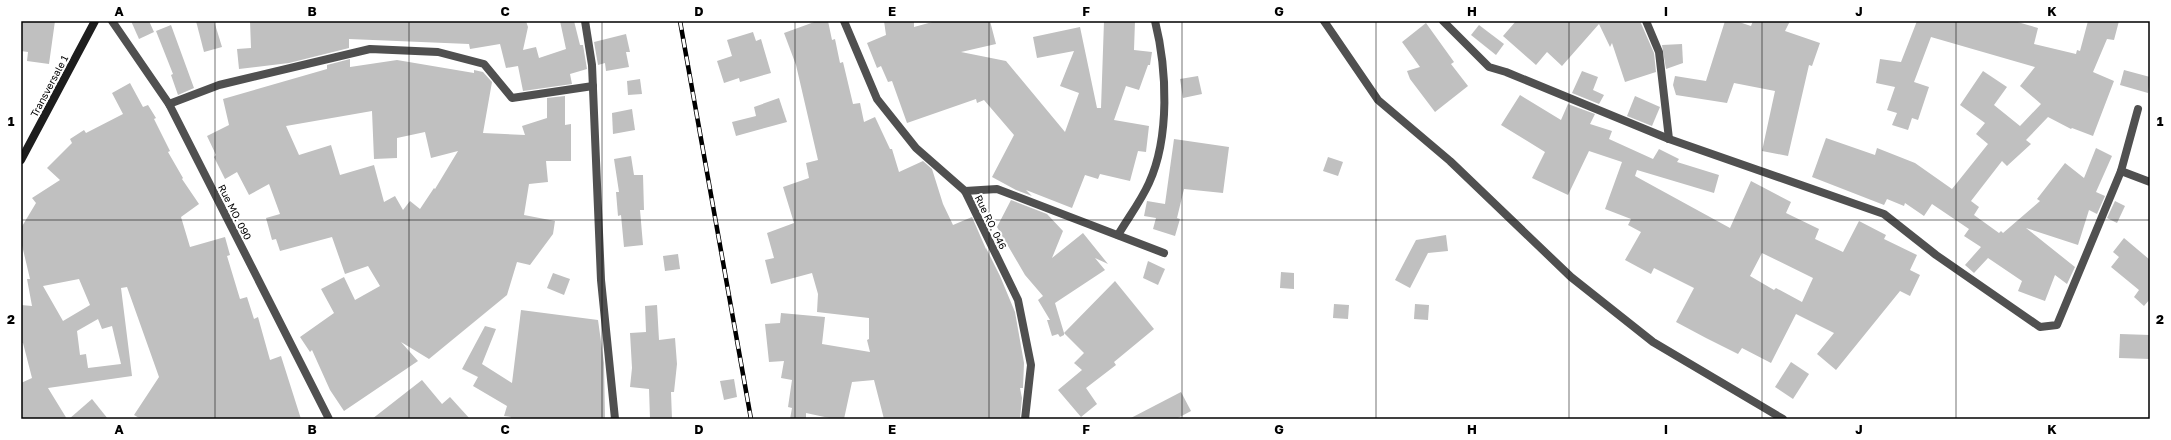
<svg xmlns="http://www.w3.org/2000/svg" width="2171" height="440" font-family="'Golos Text',sans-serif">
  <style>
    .building { fill: #c0c0c0; fill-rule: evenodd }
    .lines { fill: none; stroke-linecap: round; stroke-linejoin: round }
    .minor { stroke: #505050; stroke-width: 8 }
    .tertiary { stroke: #505050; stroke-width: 8 }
    .secondary { stroke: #1d1d1d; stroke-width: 8 }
    .rail-casing { stroke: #000; stroke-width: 4.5 }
    .rail { stroke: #fff; stroke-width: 3; stroke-dasharray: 9; stroke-linecap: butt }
    .grid { fill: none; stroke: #000; stroke-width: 1; stroke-opacity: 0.55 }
    .labels { text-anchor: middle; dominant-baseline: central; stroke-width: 4; stroke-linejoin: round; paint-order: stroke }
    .street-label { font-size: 10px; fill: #000; stroke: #fff }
    .neatline { fill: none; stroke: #000; stroke-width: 1.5 }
    .grid-label { font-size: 13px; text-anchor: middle; font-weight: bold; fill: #000 }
  </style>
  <rect width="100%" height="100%" fill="#fff"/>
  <g class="building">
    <polygon points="21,21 55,21 49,64 27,61 28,52 21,51"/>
    <polygon points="131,21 149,21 154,32 139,39"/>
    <polygon points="196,21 214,21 222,47 204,52"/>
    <polygon points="250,21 526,21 528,27 523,50 536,47 539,58 566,49 560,21 574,21 580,45 583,45 587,69 570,74 572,84 523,91 518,66 506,68 500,44 470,49 469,44 349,39 349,48 289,63 239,69 237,49 251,48"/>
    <polygon points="817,21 828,21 832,40 835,39 840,63 843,62 853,104 860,103 864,122 875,117 890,149 892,149 899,172 923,161 932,169 943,204 953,225 972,217 986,249 986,248 1000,276 1015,312 1024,363 1023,388 1020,388 1022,398 1020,419 884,419 874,380 852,382 844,419 834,419 806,413 806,419 790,419 792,408 788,407 792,380 781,378 784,361 769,362 765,324 780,323 781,313 825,317 822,344 870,352 867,340 869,339 869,318 817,312 818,294 812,273 771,284 765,260 774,258 767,233 794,223 783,187 809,178 806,163 818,160 796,65 784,33"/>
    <polygon points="884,21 914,21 914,27 936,21 990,21 996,44 961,52 1006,61 1065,132 1079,93 1060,86 1074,51 1037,58 1033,37 1080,27 1097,108 1101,108 1104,21 1135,21 1134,50 1152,52 1150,65 1148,65 1139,90 1126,86 1114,120 1149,126 1146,152 1138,151 1130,181 1100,174 1098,179 1085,175 1072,208 1026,190 1032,196 1016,190 992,177 1014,135 984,100 977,103 976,99 907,123 892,81 888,82 881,66 877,68 867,43 886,35"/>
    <polygon points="1516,21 1640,21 1654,53 1656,72 1625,82 1612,43 1610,47 1599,24 1562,66 1547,52 1536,65 1503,36"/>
    <polygon points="1725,21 1736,21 1751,26 1753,21 1790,21 1785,31 1820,43 1812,66 1809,65 1788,156 1762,151 1775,91 1734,83 1727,103 1676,95 1673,85 1675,76 1706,81"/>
    <polygon points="1917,21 2014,21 2038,28 2034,44 2076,54 2077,50 2080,51 2088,21 2119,21 2114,40 2107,39 2093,72 2114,81 2093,136 2072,128 2071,129 2048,117 2026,140 2031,144 2007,166 2002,161 1971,201 1979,207 1974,215 1999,233 2001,231 2003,233 2040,201 2037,199 2065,163 2084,178 2096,148 2112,156 2096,192 2105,196 2097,214 2089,210 2078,245 2026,228 2075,267 2067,284 2055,275 2045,301 2018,291 2022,281 1988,258 1974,273 1965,265 1981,247 1964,236 1969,229 1932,204 1924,216 1905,203 1904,206 1887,199 1884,205 1812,177 1826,138 1875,155 1877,148 1915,163 1952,189 1988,144 1976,134 1985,123 1960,105 1983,71 2007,87 1994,105 2020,126 2041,104 2020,86 2035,67 1931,37 1914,82 1929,87 1918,120 1912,118 1908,130 1892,125 1897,113 1887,110 1895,87 1876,83 1880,59 1901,62"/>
    <polygon points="1426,23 1454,62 1451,64 1468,86 1435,112 1410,79 1407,71 1420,67 1402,42"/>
    <polygon points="171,25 194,88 178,95 171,75 173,74 156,31"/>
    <polygon points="1479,25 1504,44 1496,55 1471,35"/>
    <polygon points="753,32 756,41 761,39 771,73 740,82 739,78 724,83 717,61 732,56 727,40"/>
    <polygon points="626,34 630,52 626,52 629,67 606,71 605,63 598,65 594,42"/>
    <polygon points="1682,44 1683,63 1666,69 1662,45"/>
    <path d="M 350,59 L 350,67 L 397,60 L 474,73 L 474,70 L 483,72 L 492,82 L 483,133 L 525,135 L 522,126 L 547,118 L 547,98 L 565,96 L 565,125 L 571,124 L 571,161 L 546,161 L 548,182 L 529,184 L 524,215 L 555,221 L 553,234 L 530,265 L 517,262 L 507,295 L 429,359 L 401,342 L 418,361 L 344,411 L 330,390 L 312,350 L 310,352 L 300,337 L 334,313 L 321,289 L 344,277 L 355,300 L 380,286 L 368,266 L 345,274 L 332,237 L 280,251 L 276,239 L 272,240 L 266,218 L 280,214 L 269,184 L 249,195 L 237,172 L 225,179 L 214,157 L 216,155 L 207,136 L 229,125 L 223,99 L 327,69 L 327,65 ZM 372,111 L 374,159 L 397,158 L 397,138 L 425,132 L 431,158 L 458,151 L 435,189 L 434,188 L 420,209 L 410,201 L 403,210 L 395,196 L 384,202 L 374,165 L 340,175 L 331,145 L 299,155 L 286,126 Z"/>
    <polygon points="2124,70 2150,77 2148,93 2120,85"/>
    <polygon points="1582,71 1598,77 1593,90 1604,95 1599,104 1572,93"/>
    <polygon points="1198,76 1202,94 1183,98 1180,79"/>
    <polygon points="640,79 642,94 628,95 627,81"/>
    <path d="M 130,83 L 143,107 L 148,105 L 156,118 L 154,119 L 170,151 L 168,152 L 183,178 L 182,179 L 199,204 L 181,217 L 190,247 L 225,237 L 230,255 L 227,256 L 240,299 L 247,297 L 254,319 L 258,317 L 270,360 L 281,356 L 301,419 L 141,419 L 134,415 L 159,377 L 127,287 L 121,288 L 132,376 L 48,388 L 67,419 L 21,419 L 21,383 L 32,378 L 23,343 L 21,343 L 21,305 L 32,306 L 27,279 L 30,279 L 21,241 L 21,228 L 36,203 L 32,198 L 60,180 L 47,168 L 72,143 L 70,139 L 84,130 L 86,133 L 123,114 L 112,93 ZM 79,279 L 90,305 L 63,321 L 43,286 ZM 98,319 L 102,329 L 112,326 L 121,364 L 88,368 L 86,354 L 80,355 L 77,331 Z"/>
    <path d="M 1520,95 L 1561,120 L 1568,104 L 1595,114 L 1590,124 L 1612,131 L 1609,139 L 1653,159 L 1659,149 L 1679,159 L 1677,162 L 1719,175 L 1714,193 L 1637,170 L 1635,176 L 1730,228 L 1751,181 L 1791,202 L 1786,213 L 1819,229 L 1815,239 L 1843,252 L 1859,221 L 1886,235 L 1884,239 L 1917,255 L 1910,270 L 1920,275 L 1910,296 L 1900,291 L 1836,370 L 1817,354 L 1834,333 L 1796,314 L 1771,363 L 1742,348 L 1738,354 L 1706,338 L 1676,322 L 1694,288 L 1654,268 L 1651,274 L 1625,260 L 1641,232 L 1628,225 L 1631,219 L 1605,209 L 1622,162 L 1589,151 L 1568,195 L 1532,178 L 1545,152 L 1501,125 ZM 1762,253 L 1813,278 L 1802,302 L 1776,288 L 1774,290 L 1750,276 Z"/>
    <polygon points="1635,96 1660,107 1652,126 1627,116"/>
    <polygon points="779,98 787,122 736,136 732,122 756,116 754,107"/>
    <polygon points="632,109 635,130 613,134 612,113"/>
    <polygon points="1174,139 1229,147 1223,193 1184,189 1177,218 1180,219 1175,236 1153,229 1156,218 1144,216 1147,201 1165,204"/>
    <polygon points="631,156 634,175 643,175 644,210 640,210 643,245 624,247 621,215 618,216 616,192 619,192 614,159"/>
    <polygon points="1328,157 1343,162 1338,176 1323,171"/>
    <polygon points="1011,200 1047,214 1063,231 1052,258 1083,233 1108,264 1095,258 1105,270 1055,303 1064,333 1115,281 1154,329 1114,362 1116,365 1086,388 1097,404 1081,417 1058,390 1082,370 1074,363 1084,353 1064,333 1064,335 1060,337 1058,334 1052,336 1047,320 1050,320 1038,300 1043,296 1025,275 997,227"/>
    <polygon points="2115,201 2125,206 2117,223 2107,218"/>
    <polygon points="1446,235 1448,251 1428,253 1410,288 1395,280 1416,240"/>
    <polygon points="2124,238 2150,260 2150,299 2144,306 2134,297 2139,290 2111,267 2119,257 2113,252"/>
    <polygon points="678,254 680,269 665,271 663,256"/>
    <polygon points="1148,261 1165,269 1158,285 1143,278"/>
    <polygon points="1281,272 1294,273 1294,289 1280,288"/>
    <polygon points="553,273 570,279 564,295 547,288"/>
    <polygon points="1334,304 1349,305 1348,319 1333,318"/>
    <polygon points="1415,304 1429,305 1428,320 1414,319"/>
    <polygon points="657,305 659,340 675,338 677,364 674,392 671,392 672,419 650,419 649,389 630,387 632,368 630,333 646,332 645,306"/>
    <polygon points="521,310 598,320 604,363 605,419 510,419 511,417 504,416 507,406 473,386 478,377 462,369 485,326 496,329 482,364 512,383"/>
    <polygon points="2120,334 2150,335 2150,359 2119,358"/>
    <polygon points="1791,362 1809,374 1793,399 1775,387"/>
    <polygon points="734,379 737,397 724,400 720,381"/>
    <polygon points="422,380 442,404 450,397 470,419 372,419"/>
    <polygon points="1181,392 1191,411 1176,419 1129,419"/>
    <polygon points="92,399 108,419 69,419"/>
  </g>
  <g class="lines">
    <g class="minor">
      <polyline points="585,21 592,65 601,280 615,419"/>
      <polyline points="1324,21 1378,100 1450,161 1571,277 1653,342 1783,419"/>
      <polyline points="1443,21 1489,67 1506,72 1669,139 1884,214 1936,255 2040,327 2057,325 2121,171 2138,109"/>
      <polyline points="1646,21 1659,52 1669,139"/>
      <polyline points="169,104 219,85 370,49 438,52 484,64 512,98 593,86"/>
      <polyline points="2121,171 2150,182"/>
      <polyline points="965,191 997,189 1164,253"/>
      <path d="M 1118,235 C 1128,218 1141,201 1149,183 C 1170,137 1167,69 1155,21"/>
    </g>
    <g class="tertiary">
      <polyline points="112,21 169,104 329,419"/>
      <polyline points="844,21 877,99 916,148 965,191 1018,300 1031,365 1025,419"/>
    </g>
    <polyline class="secondary" points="21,160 95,21"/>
    <defs>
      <polyline id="rail" points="680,21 751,419"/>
    </defs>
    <use href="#rail" class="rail-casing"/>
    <use href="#rail" class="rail"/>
  </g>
  <path class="grid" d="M 215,21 L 215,419M 409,21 L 409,419M 602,21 L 602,419M 795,21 L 795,419M 989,21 L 989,419M 1182,21 L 1182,419M 1376,21 L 1376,419M 1569,21 L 1569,419M 1762,21 L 1762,419M 1956,21 L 1956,419M 21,220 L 2150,220"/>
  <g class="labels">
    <g class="street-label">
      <text transform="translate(49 86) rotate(-62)">Transversale 1</text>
      <text transform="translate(235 212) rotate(63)">Rue MO. 090</text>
      <text transform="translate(991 222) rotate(64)">Rue RO. 046</text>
    </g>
  </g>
  <rect width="2171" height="440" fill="none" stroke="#ffffff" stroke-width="44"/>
  <rect x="22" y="22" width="2127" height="396" class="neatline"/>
  <g class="grid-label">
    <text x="119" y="16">A</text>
    <text x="312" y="16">B</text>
    <text x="505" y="16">C</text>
    <text x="699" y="16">D</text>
    <text x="892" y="16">E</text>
    <text x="1086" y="16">F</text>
    <text x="1279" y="16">G</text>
    <text x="1472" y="16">H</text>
    <text x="1666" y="16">I</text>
    <text x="1859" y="16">J</text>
    <text x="2052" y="16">K</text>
    <text x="11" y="126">1</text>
    <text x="2160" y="126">1</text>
    <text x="11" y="324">2</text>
    <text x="2160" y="324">2</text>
    <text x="119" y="434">A</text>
    <text x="312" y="434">B</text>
    <text x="505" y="434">C</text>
    <text x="699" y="434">D</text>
    <text x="892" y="434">E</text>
    <text x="1086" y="434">F</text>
    <text x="1279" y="434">G</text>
    <text x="1472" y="434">H</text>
    <text x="1666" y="434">I</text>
    <text x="1859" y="434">J</text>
    <text x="2052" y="434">K</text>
  </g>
</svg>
